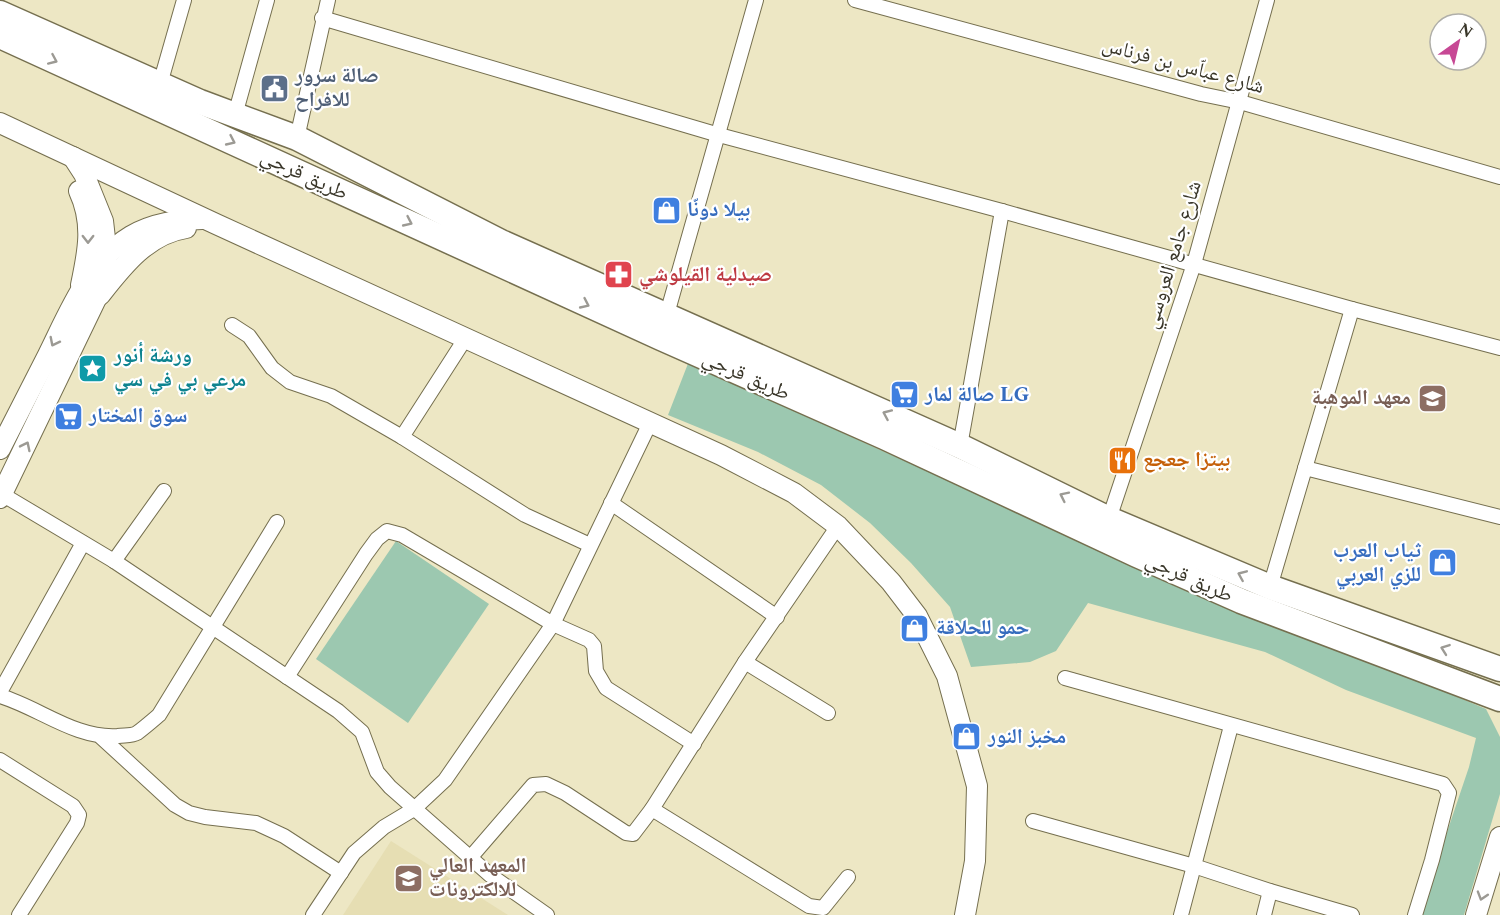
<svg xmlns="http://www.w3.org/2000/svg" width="1500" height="915" font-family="Spectral,'Noto Naskh Arabic',serif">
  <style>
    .built { fill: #e6deb3 }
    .green { fill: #9cc8b0 }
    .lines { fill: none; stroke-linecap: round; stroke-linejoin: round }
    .street-casing { stroke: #756f4f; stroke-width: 16 }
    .secondary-casing { stroke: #756f4f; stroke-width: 22 }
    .highway-casing { stroke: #756f4f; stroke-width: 27 }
    .street { stroke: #fff; stroke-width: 14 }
    .secondary { stroke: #fff; stroke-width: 20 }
    .highway { stroke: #fff; stroke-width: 24 }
    .oneway { stroke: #9c9a94 }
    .labels { text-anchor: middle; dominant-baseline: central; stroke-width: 4.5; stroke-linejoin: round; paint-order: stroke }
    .street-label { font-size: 21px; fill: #393629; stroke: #fff }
    .service-label { font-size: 21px; font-weight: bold; fill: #4e5e75; stroke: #fff; text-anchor: start }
    .shop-label { font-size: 21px; font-weight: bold; fill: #366cbe; stroke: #fff; text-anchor: start }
    .health-label { font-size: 21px; font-weight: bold; fill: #be3a42; stroke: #fff; text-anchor: start }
    .culture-label { font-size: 21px; font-weight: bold; fill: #0d838f; stroke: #fff; text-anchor: start }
    .education-label { font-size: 21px; font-weight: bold; fill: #785e54; stroke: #fff; text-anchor: end }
    .food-label { font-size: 21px; font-weight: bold; fill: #c56008; stroke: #fff; text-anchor: start }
  </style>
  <rect width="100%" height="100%" fill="#ede7c4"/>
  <polygon class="built" points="391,841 508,915 343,915"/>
  <g class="green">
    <path d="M 689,361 C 950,487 1219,596 1486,709 L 1500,737 L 1500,794 L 1464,915 L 1419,915 L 1469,767 L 1476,738 L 1346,690 L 1265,652 L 1088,603 L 1056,651 L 1030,662 L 971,667 L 950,607 L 911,563 L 870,523 L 821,485 L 758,452 L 668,415 Z"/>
    <polygon points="396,541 489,604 408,723 316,659"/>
  </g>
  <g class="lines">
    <defs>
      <g id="street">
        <polyline points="855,0 1201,94 1240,102 1500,177"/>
        <polyline points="322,18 719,135 1002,211 1352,309 1500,348"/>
        <polyline points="160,84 184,0"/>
        <polyline points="235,115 267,0"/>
        <polyline points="297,138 328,0"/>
        <polyline points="665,321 756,0"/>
        <polyline points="232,325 249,336 272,368 290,382 331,396 402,437 525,515 590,545"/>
        <polyline points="402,437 465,339"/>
        <polyline points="960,446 1002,211"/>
        <polyline points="1305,468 1500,517"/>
        <polyline points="0,493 114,561 338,711 362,732 377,772 390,787 490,875 547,915"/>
        <polyline points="611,503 777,617"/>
        <polyline points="1109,519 1194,264 1267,0"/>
        <polyline points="114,561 164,491"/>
        <polyline points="1270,587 1352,309"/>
        <polyline points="745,662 828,713"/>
        <polyline points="287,677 366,554 377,539 387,531 402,535 553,624 589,640 594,646 596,671 606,688 694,744"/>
        <polyline points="1065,678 1443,784 1449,793 1432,860 1415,915"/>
        <polyline points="0,692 83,543"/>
        <path d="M 0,696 C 40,708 75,739 118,736 C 124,735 132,736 137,733 C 144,728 152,721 159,715 L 277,522"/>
        <polyline points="101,737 175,805 189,813 205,817 256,823 284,836 341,873"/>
        <polyline points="0,760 73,806 79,815 77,823 19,915"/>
        <polyline points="652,809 809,906 823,908 848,877"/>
        <polyline points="1033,821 1194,866 1270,891 1352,915"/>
        <polyline points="470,858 533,785 546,784 565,793 626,833 633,834 652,809 745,662 838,526"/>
        <polyline points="313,915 354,853 384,827 414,809 445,780 553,624 650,423"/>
        <polyline points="1181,915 1231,726"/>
        <polyline points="1264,915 1270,891"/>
      </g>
      <g id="secondary">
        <polyline points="0,123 216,224 721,455 794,493 838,526 891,582 917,616 947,676 977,786 975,861 965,915"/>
        <path d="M 79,191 C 94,223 88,252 81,285"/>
        <path d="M 100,295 C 122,267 147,234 186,228"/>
        <path d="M 0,449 C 16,418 32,386 48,355 C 69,313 89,261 131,236 C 153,223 178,220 202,219"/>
        <polyline points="0,498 96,299 107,256 103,221 84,174 73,157"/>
        <polyline points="1476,915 1500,837"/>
      </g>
      <g id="highway">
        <polyline points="0,13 200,102 297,138 501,242 960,446 1109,519 1270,587 1500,669"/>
        <polyline points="0,36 661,338 884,437 1137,555 1241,601 1500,699"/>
      </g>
    </defs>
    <use href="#street" class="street-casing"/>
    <use href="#secondary" class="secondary-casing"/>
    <use href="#highway" class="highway-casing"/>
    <use href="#street" class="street"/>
    <use href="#secondary" class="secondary"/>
    <use href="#highway" class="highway"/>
  </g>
  <defs><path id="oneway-chevron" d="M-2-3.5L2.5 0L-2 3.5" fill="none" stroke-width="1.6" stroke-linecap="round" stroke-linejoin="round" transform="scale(1.5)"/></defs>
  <g class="oneway">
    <use href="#oneway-chevron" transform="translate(53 60) rotate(24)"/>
    <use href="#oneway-chevron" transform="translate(231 141) rotate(25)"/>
    <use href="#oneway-chevron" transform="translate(408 222) rotate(25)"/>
    <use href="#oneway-chevron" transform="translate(88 239) rotate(90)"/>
    <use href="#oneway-chevron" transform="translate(585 304) rotate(25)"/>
    <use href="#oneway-chevron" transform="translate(54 342) rotate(117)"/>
    <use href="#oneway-chevron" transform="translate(887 414) rotate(-156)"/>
    <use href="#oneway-chevron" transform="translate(26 446) rotate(-64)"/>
    <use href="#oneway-chevron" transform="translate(1064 496) rotate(-154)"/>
    <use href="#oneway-chevron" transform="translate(1242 575) rotate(-157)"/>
    <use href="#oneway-chevron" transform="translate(1445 649) rotate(-160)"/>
    <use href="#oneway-chevron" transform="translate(1482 896) rotate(107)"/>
  </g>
  <defs>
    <symbol id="civic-square" viewBox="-11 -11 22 22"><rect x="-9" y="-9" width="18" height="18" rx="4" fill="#5c6f8a" stroke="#fff"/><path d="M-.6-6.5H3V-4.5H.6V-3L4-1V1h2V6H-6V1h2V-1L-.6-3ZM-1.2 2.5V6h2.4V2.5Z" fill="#fff"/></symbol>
    <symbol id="shop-square" viewBox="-11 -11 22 22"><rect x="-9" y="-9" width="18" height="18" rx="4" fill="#3f7fe0" stroke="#fff"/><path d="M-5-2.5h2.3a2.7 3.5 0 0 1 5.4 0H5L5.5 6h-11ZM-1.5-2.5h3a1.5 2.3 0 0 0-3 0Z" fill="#fff"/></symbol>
    <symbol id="pharmacy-square" viewBox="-11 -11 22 22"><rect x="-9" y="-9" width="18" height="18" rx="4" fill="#e0444e" stroke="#fff"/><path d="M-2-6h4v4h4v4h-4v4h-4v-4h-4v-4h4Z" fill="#fff"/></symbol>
    <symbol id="sight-square" viewBox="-11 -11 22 22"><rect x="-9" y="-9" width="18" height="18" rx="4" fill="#0f9aa8" stroke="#fff"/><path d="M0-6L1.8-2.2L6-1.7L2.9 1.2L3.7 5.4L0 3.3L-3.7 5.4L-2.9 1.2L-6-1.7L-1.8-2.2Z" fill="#fff"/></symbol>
    <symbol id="supermarket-square" viewBox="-11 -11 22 22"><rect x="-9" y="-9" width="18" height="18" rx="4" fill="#3f7fe0" stroke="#fff"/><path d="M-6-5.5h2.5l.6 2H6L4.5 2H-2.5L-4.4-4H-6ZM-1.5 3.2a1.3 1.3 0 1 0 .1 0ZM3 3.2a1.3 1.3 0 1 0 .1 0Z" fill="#fff"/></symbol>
    <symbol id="school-square" viewBox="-11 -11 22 22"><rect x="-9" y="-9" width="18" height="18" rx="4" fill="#8d6e63" stroke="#fff"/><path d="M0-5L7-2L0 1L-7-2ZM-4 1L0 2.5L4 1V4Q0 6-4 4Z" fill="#fff"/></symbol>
    <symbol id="restaurant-square" viewBox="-11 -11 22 22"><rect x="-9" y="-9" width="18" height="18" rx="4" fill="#e8710a" stroke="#fff"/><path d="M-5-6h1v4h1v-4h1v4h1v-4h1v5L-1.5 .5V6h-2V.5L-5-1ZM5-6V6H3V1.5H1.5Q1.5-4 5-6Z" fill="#fff"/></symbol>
    <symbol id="university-square" viewBox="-11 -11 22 22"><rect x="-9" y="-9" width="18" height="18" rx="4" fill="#8d6e63" stroke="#fff"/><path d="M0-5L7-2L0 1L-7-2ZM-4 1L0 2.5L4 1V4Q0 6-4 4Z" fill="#fff"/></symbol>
  </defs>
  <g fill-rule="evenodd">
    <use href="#civic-square" x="258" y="72" width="33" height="33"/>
    <use href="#shop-square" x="650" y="194" width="33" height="33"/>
    <use href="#pharmacy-square" x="602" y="258" width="33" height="33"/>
    <use href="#sight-square" x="76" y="352" width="33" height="33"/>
    <use href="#supermarket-square" x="888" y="378" width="33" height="33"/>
    <use href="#school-square" x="1416" y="382" width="33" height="33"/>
    <use href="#supermarket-square" x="52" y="400" width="33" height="33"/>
    <use href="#restaurant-square" x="1106" y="444" width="33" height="33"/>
    <use href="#shop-square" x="1426" y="546" width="33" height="33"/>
    <use href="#shop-square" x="898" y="612" width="33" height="33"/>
    <use href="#shop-square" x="950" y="720" width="33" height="33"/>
    <use href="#university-square" x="392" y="862" width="33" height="33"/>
  </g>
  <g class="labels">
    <g class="street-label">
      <text transform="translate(1183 66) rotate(15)">شارع عباّس بن فرناس</text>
      <text transform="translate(304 175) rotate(25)">طريق قرجي</text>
      <text transform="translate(1173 255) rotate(-73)">شارع جامع العروسي</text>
      <text transform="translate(746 376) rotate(24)">طريق قرجي</text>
      <text transform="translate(1189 578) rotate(24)">طريق قرجي</text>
    </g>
    <g class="service-label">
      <text x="295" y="76">صالة سرور<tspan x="295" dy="24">للافراح</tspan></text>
    </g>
    <g class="shop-label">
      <text x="687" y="210">بيلا دونّا</text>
      <text x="925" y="395">صالة لمار LG</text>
      <text x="89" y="416">سوق المختار</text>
      <text x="1421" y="551" text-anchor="end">ثياب العرب<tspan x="1421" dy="24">للزي العربي</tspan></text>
      <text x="936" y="628">حمو للحلاقة</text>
      <text x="988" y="737">مخبز النور</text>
    </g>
    <g class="health-label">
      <text x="639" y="275">صيدلية القيلوشي</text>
    </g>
    <g class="culture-label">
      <text x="114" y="356">ورشة أنور<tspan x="114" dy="24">مرعي بي في سي</tspan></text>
    </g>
    <g class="education-label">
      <text x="1411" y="398">معهد الموهبة</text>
      <text x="429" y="866" text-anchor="start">المعهد العالي<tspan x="429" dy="24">للالكترونات</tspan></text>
    </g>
    <g class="food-label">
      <text x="1143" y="460">بيتزا جعجع</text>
    </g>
  </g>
  <g transform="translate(1458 42) rotate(34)"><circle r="28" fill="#ffffff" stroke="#b0afa9" stroke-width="1.5"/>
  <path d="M0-4.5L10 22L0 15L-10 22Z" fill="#c74895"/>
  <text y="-9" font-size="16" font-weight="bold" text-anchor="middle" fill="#393629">N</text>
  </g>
</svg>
